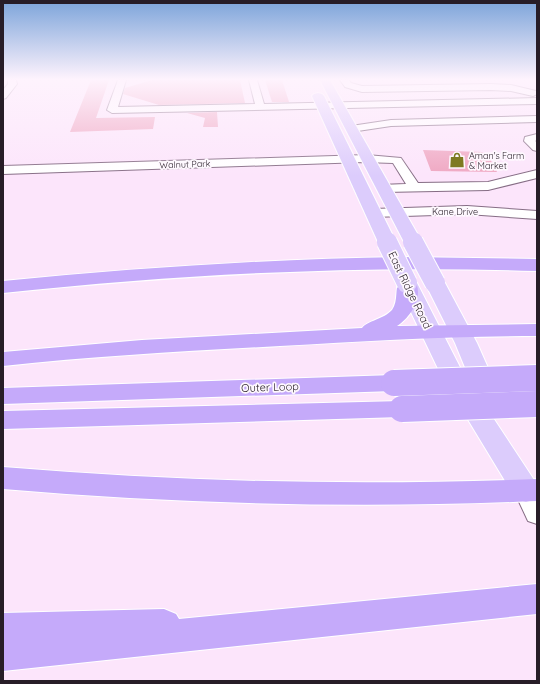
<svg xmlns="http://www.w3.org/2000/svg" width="540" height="684" font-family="Quicksand,sans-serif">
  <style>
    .building { fill: #efa7c2 }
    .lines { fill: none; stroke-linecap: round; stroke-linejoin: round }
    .minor-casing { stroke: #866d85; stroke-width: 2 }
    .major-casing { stroke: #fff; stroke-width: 2 }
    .highway-casing { stroke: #fff; stroke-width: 2 }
    .minor { fill: #fff; fill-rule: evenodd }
    .major { fill: #dcccfc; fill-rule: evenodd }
    .highway { fill: #c5aafa; fill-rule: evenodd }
    .major-bridge-casing { stroke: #fff; stroke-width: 22; stroke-linecap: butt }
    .highway-bridge-casing { stroke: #fff; stroke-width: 28; stroke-linecap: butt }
    .major-bridge { stroke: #dcccfc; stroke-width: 20 }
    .highway-bridge { stroke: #c5aafa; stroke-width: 26 }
    .labels { text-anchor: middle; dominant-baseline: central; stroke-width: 3.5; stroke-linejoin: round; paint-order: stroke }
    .far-poi-label { font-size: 9px; fill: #271d27; stroke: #fef8fe; text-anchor: start }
    .far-street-label { font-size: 9px; fill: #271d27; stroke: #fef8fe }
    .street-label { font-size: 11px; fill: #271d27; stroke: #fef8fe }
  </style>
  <rect width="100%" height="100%" fill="#fce5fb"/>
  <g class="building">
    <polygon points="91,80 109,80 96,118 155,117 153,129 70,132"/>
    <polygon points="152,80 240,80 245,103 159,105 123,94 125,88"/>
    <polygon points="265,80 282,80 289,102 272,102"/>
    <polygon points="217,112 218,127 203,127 205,118 187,113"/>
    <polygon points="423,150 482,152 484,155 488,155 497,172 431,171"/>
  </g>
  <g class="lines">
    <defs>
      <g id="minor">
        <polygon points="8,80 16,80 17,84 6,98 3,99 3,90 8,84"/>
        <polygon points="118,80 126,80 118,107 255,104 249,80 257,80 264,104 537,98 537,104 112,113 107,110"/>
        <polygon points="340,80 349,80 351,83 362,86 491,84 511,85 536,91 537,94 533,96 511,91 491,90 362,92 345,87"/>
        <polygon points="537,116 537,122 391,126 351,132 346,129 351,126 391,120"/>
        <polygon points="537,134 537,140 535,141 537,142 537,151 533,150 524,141 525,137"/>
        <polygon points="367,155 401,158 418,183 488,182 537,170 537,178 488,190 384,192 380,191 378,188 380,185 406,184 393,163 364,162 3,174 3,166"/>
        <polygon points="467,206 537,211 537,219 467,214 373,217 368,216 366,213 368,210 373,209"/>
        <polygon points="526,482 534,485 537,490 537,524 528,521 514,491 518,485"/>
      </g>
      <g id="major">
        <polygon points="320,80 330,80 422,242 419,246 413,247 407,246 404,242"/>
        <polygon points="318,93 322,94 324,96 396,242 393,246 387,247 381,246 378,242 312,96 314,94"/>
        <polygon points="407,277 414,279 417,283 464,375 473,387 455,343 425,283 428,279 435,277 442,279 445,283 477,343 500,395 497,401 488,403 482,401 536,483 536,499 526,502 516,499 441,375 397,283 400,279"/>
      </g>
      <g id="highway">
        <path d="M 403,257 L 537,259 L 537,271 C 356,265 183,274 3,293 L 3,281 C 136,268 269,259 403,257 Z"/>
        <path d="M 407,277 L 414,279 C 425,295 411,317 397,326 L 537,324 L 537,336 C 451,336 366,341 280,346 C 188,351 95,356 3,366 L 3,352 L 142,340 L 362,328 C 367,321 384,319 392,310 C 399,300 394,288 400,279 Z"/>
        <polygon points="394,375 402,378 406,383 402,388 394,391 3,404 3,388"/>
        <polygon points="402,401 411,403 414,409 411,415 402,417 3,429 3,411"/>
        <path d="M 3,467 C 181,482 358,486 537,479 L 537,501 C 358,509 181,504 3,489 Z"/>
        <polygon points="537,584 537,614 3,671 3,613 164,609 176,614 179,619"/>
      </g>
    </defs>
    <use href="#minor" class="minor-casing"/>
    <use href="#major" class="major-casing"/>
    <use href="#highway" class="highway-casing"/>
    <use href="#minor" class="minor"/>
    <use href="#major" class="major"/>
    <use href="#highway" class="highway"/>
    <defs>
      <g id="major-bridge">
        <polyline points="387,242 407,283"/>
        <polyline points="413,242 435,283"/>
      </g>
      <g id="highway-bridge">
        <polyline points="394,383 537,378"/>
        <polyline points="402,409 537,404"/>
      </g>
    </defs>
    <use href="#major-bridge" class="major-bridge-casing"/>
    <use href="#highway-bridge" class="highway-bridge-casing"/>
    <use href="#major-bridge" class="major-bridge"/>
    <use href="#highway-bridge" class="highway-bridge"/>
  </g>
  <linearGradient id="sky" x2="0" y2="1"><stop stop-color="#7ca4da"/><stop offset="0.45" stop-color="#fef3fd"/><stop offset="1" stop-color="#fef3fd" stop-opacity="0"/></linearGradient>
  <rect width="540" height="176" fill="url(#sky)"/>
  <defs>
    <symbol id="shop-bare" viewBox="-9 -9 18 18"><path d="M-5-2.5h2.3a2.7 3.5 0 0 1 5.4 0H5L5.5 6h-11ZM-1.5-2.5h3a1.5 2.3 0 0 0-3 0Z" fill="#7e7a21" stroke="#fef8fe" stroke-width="2.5" paint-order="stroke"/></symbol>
  </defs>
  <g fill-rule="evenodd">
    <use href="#shop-bare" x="446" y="149" width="22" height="22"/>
  </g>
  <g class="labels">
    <g class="far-poi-label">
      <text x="469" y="155">Aman's Farm<tspan x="469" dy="10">&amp; Market</tspan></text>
    </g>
    <g class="far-street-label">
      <text transform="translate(185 164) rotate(-2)">Walnut Park</text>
      <text x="455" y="211">Kane Drive</text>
    </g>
    <g class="street-label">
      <text transform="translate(410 290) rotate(64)">East Ridge Road</text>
      <text transform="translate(270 387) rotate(-2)">Outer Loop</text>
    </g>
  </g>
  <rect width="540" height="684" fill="none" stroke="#271d27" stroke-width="8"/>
</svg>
